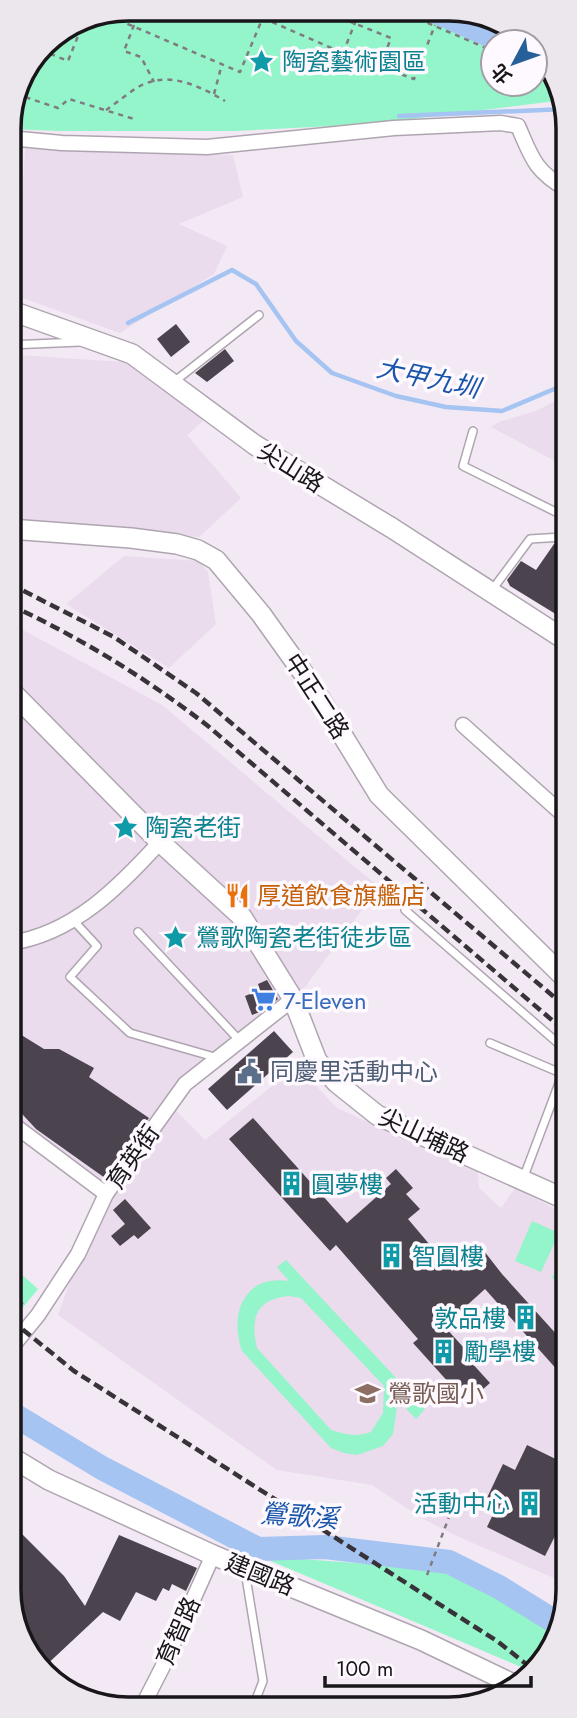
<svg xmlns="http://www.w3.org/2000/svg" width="577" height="1718" font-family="Jost,'Noto Sans TC',sans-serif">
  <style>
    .built { fill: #eadbed }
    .green { fill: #93f5c9; fill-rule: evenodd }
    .water { fill: #a5c4f1 }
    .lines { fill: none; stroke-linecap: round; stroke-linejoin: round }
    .stream { stroke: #a5c4f1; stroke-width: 4.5 }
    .river { stroke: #a5c4f1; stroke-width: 24 }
    .building { fill: #4b434d }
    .lane-casing { stroke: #afa5b1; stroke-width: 10 }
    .street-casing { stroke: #afa5b1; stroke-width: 17 }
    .secondary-casing { stroke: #afa5b1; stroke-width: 22 }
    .path { stroke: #807a81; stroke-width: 2.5; stroke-dasharray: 5 5; stroke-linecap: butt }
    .lane { stroke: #fff; stroke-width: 7 }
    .street { stroke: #fff; stroke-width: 14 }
    .secondary { stroke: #fff; stroke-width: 19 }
    .rail { stroke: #373338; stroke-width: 4.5; stroke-dasharray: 10 5; stroke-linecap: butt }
    .labels { text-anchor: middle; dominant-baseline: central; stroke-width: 7; stroke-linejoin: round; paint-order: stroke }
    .culture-label { font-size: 24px; fill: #0d838f; stroke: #fdf9fe; text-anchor: start }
    .street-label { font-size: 24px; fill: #19161a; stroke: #fdf9fe }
    .food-label { font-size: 24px; fill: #c56008; stroke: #fdf9fe; text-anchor: start }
    .shop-label { font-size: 24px; fill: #366cbe; stroke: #fdf9fe; text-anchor: start }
    .service-label { font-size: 24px; fill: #4e5e75; stroke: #fdf9fe; text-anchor: start }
    .education-label { font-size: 24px; fill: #785e54; stroke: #fdf9fe; text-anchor: start }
    .water-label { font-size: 26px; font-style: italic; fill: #1754aa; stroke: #fdf9fe }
    .rim { fill: none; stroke: #19161a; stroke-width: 3.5 }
  </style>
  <rect width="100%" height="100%" fill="#f3e9f5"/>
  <g class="built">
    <polygon points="25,148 233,155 243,197 179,224 227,246 214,274 120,333 17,296"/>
    <polygon points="18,355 124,362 204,420 187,435 241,498 199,537 10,520 9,368 15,368"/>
    <polygon points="566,395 566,467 491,427 499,422 536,411"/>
    <polygon points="124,556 199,561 208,572 216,624 169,668 66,604"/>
    <polygon points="10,623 162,705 379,887 305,987 180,1080 106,1185 10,1114"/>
    <polygon points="297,1066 337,1108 478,1172 479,1188 501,1208 515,1188 567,1215 568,1588 563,1582 459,1537 423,1519 372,1485 277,1470 58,1315 71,1279 113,1197 174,1109 205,1140"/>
  </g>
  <g class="green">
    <polygon points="128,9 473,11 530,42 493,42 493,84 535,84 535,47 564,100 371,124 235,131 60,131 9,129 9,120 21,76 49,39"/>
    <polygon points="532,1221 559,1233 541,1272 515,1261"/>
    <polygon points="568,1243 568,1285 552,1278"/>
    <path d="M 286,1260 L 425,1409 L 416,1419 L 398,1400 L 393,1434 L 383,1446 L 357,1455 L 344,1453 L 331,1448 L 242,1351 C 229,1314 244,1274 289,1281 L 277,1267 ZM 289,1296 L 301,1298 L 384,1386 L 383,1413 L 371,1432 C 356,1437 346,1435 331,1430 L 257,1348 C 250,1318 256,1299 289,1296 Z"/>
    <polygon points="11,1265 38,1289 11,1322"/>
    <polygon points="259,1556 453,1570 547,1628 552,1638 539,1668 533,1672"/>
  </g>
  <polygon class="water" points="405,11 473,11 504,28 498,42 493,42 493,50"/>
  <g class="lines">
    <g class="stream">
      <polyline points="399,116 566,109"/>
      <polyline points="128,323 232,270 256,284 296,341 332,373 396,396 446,407 502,411 566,384"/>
    </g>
    <polyline class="river" points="11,1413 102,1468 258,1549 325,1547 449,1562 499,1587 557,1623"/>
  </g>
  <g class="building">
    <polygon points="176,324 190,342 171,357 157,339"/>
    <polygon points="225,349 234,361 207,382 195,373"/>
    <polygon points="564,542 567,544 567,621 510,586 507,580 521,561 536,570 554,544"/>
    <polygon points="267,980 278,999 262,1011 252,1015 245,996 260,990 258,984"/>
    <polygon points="10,1028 44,1049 59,1049 94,1068 89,1077 149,1118 105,1178 36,1129 11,1102"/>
    <polygon points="274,1031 293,1052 227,1110 208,1089"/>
    <polygon points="253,1118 347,1223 391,1184 386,1178 396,1169 413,1188 406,1194 420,1209 408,1219 452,1271 462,1262 465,1266 484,1251 502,1274 568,1347 568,1382 485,1289 444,1326 474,1359 471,1362 490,1383 474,1397 466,1388 459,1394 413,1343 418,1339 336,1245 330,1251 229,1139"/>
    <polygon points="125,1199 151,1228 138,1239 134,1235 120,1246 111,1236 125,1224 113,1210"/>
    <polygon points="527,1445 568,1465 568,1510 545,1556 487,1527 497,1506 486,1500 503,1464 515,1470"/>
    <polygon points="11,1523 64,1576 85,1606 119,1535 197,1568 186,1591 172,1584 169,1591 163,1588 156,1601 136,1592 120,1621 103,1612 41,1670 11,1614"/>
  </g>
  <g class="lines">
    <defs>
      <g id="lane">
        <polyline points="9,345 80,342"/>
        <polyline points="175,381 259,315"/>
        <polyline points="473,431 463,466 566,517"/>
        <polyline points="492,590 530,539 562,537 566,534"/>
        <polyline points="405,910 567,1051"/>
        <polyline points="73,920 97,946 70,977 130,1033 218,1058"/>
        <polyline points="138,932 240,1041"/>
        <polyline points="490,1043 563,1074"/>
        <polyline points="523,1179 567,1062"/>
        <polyline points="245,1571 263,1681 253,1707"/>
      </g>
      <g id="street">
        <path d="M 9,138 L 62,143 L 207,147 L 394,128 L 501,123 L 518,126 C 532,158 534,170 566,189"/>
        <polyline points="463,725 567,818"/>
        <path d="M 10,943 C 73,934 119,887 160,842"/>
        <polyline points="10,1122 106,1194"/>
        <polyline points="11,1348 38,1315 78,1254 106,1194 185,1084 293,999"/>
        <polyline points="142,1707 165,1662 213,1555"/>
      </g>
      <g id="secondary">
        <polyline points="9,310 132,354 255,445 392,528 567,641"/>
        <polyline points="10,529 131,538 177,544 198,550 216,560 261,614 311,684 379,795 567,980"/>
        <polyline points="10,690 160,842 242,917 293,999 317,1061 337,1083 377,1115 567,1200"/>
        <polyline points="11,1457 49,1480 213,1555 421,1640 513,1684"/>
      </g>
    </defs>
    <use href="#lane" class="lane-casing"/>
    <use href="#street" class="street-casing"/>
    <use href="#secondary" class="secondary-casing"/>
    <g class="path">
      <polyline points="321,10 391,38 380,67"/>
      <polyline points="400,11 493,51"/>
      <polyline points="109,16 240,72 266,10"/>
      <polyline points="263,18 343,53 414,79 435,25"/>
      <polyline points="134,25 124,51 141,57 154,82"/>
      <polyline points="501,42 506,29"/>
      <polyline points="41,50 68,61 82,26"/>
      <polyline points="535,50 536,49"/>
      <polyline points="343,53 360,10"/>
      <polyline points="16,94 58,108 69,99 134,119"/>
      <polyline points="214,94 222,64"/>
      <path d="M 106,110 C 118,102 130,91 142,85 C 171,71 201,87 225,101"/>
      <polyline points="11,1295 27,1307"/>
      <polyline points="427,1575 449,1517"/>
    </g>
    <use href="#lane" class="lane"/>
    <use href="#street" class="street"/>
    <use href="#secondary" class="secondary"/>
    <g class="rail">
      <polyline points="10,584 114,637 196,693 567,1008"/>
      <path d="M 10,605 C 81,638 146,678 208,726 L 567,1033"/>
      <polyline points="11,1320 74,1371 497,1641 535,1671"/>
    </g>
  </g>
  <defs>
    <symbol id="sight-bare" viewBox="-9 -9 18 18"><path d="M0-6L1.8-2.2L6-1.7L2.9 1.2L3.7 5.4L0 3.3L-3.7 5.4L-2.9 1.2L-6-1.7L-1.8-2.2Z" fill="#0f9aa8" stroke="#fdf9fe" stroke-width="2.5" paint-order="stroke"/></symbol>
    <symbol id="restaurant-bare" viewBox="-9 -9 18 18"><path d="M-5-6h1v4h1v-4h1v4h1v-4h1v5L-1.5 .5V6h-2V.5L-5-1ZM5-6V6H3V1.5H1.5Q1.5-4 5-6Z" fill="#e8710a" stroke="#fdf9fe" stroke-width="2.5" paint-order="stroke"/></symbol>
    <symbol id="supermarket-bare" viewBox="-9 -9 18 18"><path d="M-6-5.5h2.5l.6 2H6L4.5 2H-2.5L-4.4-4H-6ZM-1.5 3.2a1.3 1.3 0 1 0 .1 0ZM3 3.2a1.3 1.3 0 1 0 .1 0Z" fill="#3f7fe0" stroke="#fdf9fe" stroke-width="2.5" paint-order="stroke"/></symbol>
    <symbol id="civic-bare" viewBox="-9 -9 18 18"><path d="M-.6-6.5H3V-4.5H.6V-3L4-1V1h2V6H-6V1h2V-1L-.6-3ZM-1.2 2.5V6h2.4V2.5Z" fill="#5c6f8a" stroke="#fdf9fe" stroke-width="2.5" paint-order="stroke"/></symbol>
    <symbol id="building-bare" viewBox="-9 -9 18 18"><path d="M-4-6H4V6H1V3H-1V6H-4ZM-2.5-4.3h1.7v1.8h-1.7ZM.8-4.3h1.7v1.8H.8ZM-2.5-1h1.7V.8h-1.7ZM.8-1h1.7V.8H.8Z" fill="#0f9aa8" stroke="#fdf9fe" stroke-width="2.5" paint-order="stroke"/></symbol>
    <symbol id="school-bare" viewBox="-9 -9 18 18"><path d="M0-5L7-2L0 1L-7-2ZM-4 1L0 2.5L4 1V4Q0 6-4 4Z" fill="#8d6e63" stroke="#fdf9fe" stroke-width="2.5" paint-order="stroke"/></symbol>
  </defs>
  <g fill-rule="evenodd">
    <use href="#sight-bare" x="244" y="44" width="35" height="35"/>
    <use href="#sight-bare" x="108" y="810" width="35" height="35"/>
    <use href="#restaurant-bare" x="220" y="878" width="35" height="35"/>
    <use href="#sight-bare" x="158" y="920" width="35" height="35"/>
    <use href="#supermarket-bare" x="246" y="982" width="35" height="35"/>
    <use href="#civic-bare" x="232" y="1054" width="35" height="35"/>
    <use href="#building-bare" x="274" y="1166" width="35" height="35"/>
    <use href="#building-bare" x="374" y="1238" width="35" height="35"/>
    <use href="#building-bare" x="508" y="1300" width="35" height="35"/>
    <use href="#building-bare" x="426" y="1334" width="35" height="35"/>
    <use href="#school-bare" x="350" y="1376" width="35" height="35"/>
    <use href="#building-bare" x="512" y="1486" width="35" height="35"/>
  </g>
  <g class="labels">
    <g class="culture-label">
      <text x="282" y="61">陶瓷藝術園區</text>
      <text x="145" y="827">陶瓷老街</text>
      <text x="196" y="937">鶯歌陶瓷老街徒步區</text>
      <text x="311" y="1184">圓夢樓</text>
      <text x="412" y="1256">智圓樓</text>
      <text x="506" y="1318" text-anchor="end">敦品樓</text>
      <text x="464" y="1351">勵學樓</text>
      <text x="510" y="1503" text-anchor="end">活動中心</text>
    </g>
    <g class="street-label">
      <text transform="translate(291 467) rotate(32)">尖山路</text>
      <text transform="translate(317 696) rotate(57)">中正二路</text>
      <text transform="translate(424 1135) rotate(25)">尖山埔路</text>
      <text transform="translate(133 1157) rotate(-55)">育英街</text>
      <text transform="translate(260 1574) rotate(22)">建國路</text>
      <text transform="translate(178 1631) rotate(-66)">育智路</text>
    </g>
    <g class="food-label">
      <text x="257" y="895">厚道飲食旗艦店</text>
    </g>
    <g class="shop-label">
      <text x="283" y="1000">7-Eleven</text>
    </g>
    <g class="service-label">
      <text x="270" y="1071">同慶里活動中心</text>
    </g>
    <g class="education-label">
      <text x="388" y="1393">鶯歌國小</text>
    </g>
    <g class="water-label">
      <text transform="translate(428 378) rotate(12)">大甲九圳</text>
      <text transform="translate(299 1516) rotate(4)">鶯歌溪</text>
    </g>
  </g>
  <path d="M0 0H577V1718H0ZM128 21H449A107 107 0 0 1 556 128V1590A107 107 0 0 1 449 1697H128A107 107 0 0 1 21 1590V128A107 107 0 0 1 128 21Z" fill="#ebe7ec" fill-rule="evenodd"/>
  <path class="rim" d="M128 21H449A107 107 0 0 1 556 128V1590A107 107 0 0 1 449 1697H128A107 107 0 0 1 21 1590V128A107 107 0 0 1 128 21Z"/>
  <g transform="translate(514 63) rotate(229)"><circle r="33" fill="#fdf9fe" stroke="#a29ea3" stroke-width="2"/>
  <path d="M0-5L12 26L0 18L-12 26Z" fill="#256198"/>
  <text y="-10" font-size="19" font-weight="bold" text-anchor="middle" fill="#19161a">北</text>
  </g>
  <path d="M325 1676v10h206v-10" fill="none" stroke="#19161a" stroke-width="3.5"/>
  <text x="336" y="1676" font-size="21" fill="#19161a" stroke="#fdf9fe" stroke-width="5" paint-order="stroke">100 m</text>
</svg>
